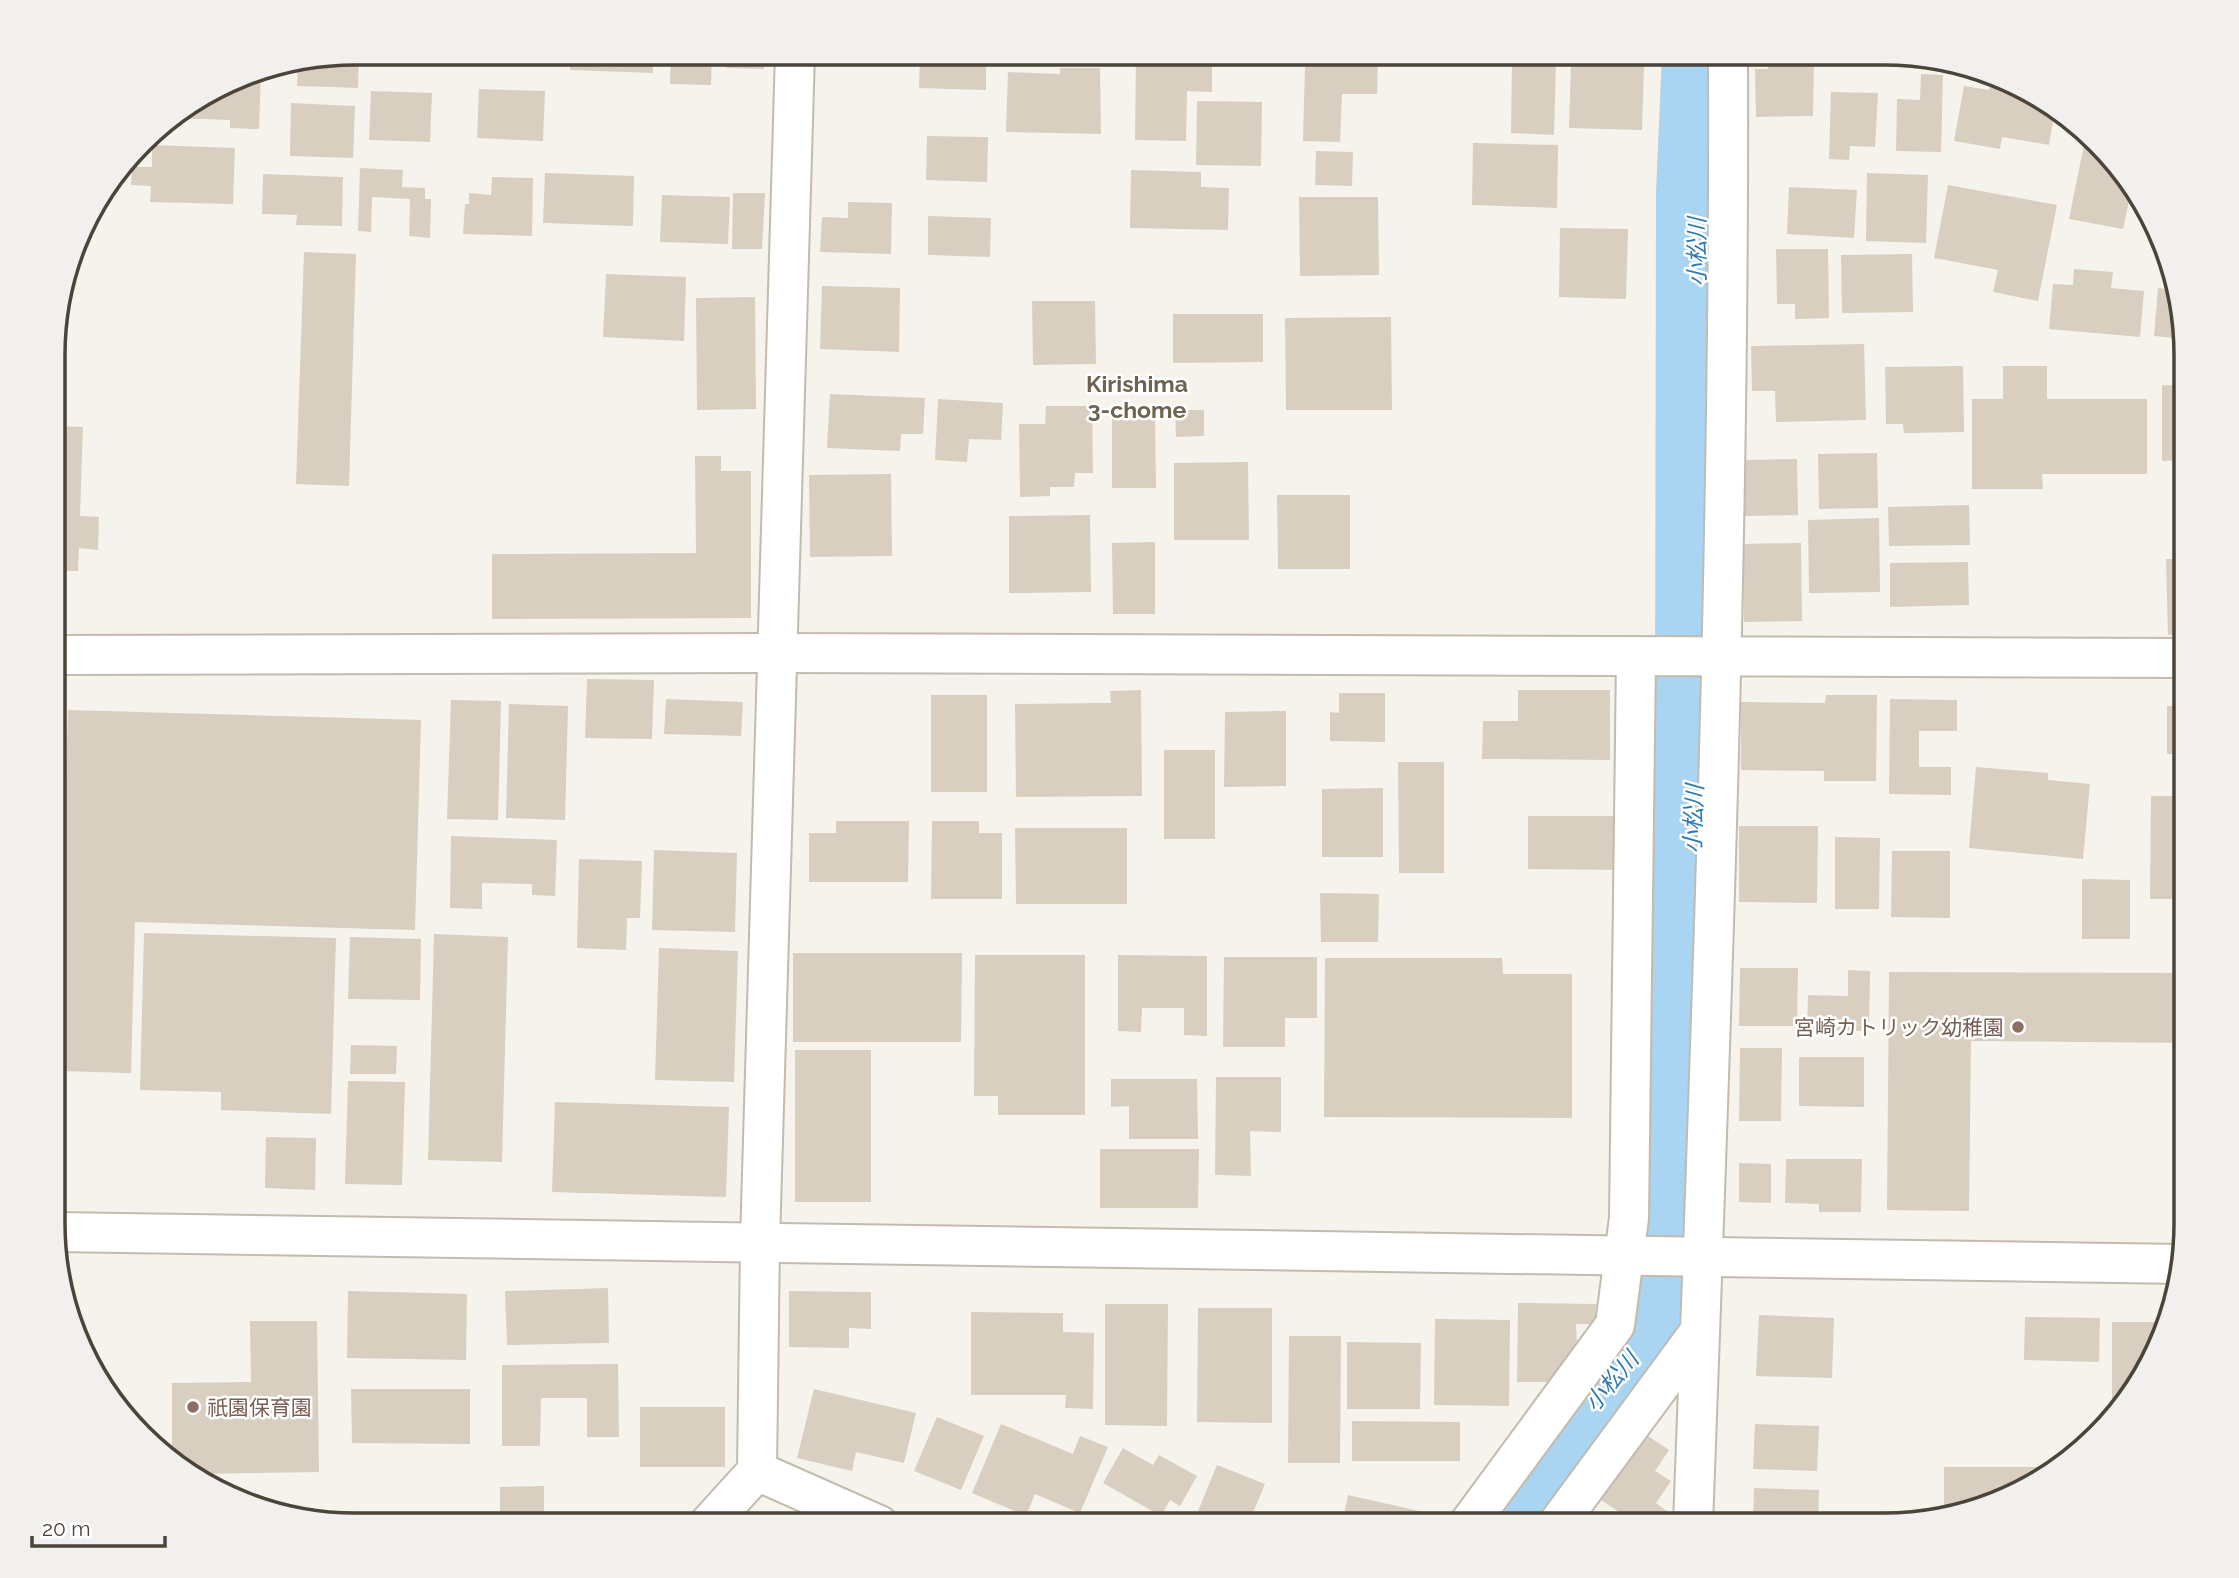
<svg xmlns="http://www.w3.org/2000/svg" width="2239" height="1578" font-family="Raleway,'Noto Sans JP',sans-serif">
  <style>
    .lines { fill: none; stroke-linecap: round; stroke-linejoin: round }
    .river { stroke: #a9d4f2; stroke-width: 80 }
    .building { fill: #d8cfc1 }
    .minor-casing { stroke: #c2bbae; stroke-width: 42 }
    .minor { stroke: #fff; stroke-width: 38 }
    .education-dot { fill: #8d6e63; stroke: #fff; stroke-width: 2.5 }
    .labels { text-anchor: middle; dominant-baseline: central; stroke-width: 5; stroke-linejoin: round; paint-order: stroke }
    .education-label { font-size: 21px; fill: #785e54; stroke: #fff; text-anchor: end }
    .water-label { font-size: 23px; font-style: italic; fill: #2e7ab2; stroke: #fff }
    .neighbourhood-label { font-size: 23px; font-weight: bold; fill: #6e6250; stroke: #fff }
    .rim { fill: none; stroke: #4b4439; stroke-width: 3.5 }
  </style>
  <rect width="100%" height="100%" fill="#f6f3ec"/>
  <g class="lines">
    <polyline class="river" points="1506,1525 1598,1393 1679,1304 1695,733 1696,193 1702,53"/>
  </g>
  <g class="building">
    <polygon points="359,53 358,88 297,86 298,64"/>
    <polygon points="571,53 653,53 653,73 570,70"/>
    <polygon points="671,53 712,53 711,85 670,84"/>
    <polygon points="727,53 764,53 764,69 726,68"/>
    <polygon points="830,53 895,53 895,58 830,56"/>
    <polygon points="920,53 986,53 986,90 919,88"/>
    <polygon points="1317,53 1378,53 1377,94 1342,94 1340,142 1303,141 1305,66 1317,66"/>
    <polygon points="1768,55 1814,55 1813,116 1756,117 1755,69 1768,69"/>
    <polygon points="1136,57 1212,58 1212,92 1187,91 1186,141 1135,140"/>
    <polygon points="1512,61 1556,63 1554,135 1511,133"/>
    <polygon points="1571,65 1644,66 1642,130 1569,128"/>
    <polygon points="1060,68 1100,68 1101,134 1006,132 1008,72 1060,74"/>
    <polygon points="261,71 259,129 230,128 230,120 170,118 239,75"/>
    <polygon points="1921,74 1943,75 1941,152 1896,151 1897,99 1920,100"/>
    <polygon points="1992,74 2055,108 2049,145 2002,137 2000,149 1954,141 1964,86 1989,90"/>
    <polygon points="479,89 545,91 543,141 477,138"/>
    <polygon points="371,91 432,93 430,142 369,140"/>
    <polygon points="1831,92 1878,93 1875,147 1850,146 1849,160 1829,159"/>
    <polygon points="1197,101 1262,102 1261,166 1196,165"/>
    <polygon points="291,103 355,106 353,158 290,156"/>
    <polygon points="2086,135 2132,187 2123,229 2069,219"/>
    <polygon points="927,136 988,137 987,182 926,180"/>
    <polygon points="1473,143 1558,145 1557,208 1472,205"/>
    <polygon points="152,145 235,148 233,204 150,202 151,186 131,185 132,167 152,167"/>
    <polygon points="1316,151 1353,152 1352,186 1315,185"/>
    <polygon points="360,168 403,170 402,187 425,188 425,199 431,199 430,238 409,236 410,199 372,197 371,232 358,231"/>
    <polygon points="1131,170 1201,172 1201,187 1229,188 1228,230 1130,228"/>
    <polygon points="545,173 634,176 633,226 543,223"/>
    <polygon points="1867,173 1928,175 1926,243 1866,241"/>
    <polygon points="263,174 343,177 342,226 296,225 297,215 262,214"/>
    <polygon points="492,177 533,178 532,236 463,234 465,204 469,204 469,193 491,195"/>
    <polygon points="1948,185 2057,205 2038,301 1993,292 1998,270 1934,258"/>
    <polygon points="1789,187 1857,190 1854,238 1787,234"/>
    <polygon points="733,193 765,193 762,249 732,249"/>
    <polygon points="662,195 730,197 728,244 660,242"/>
    <polygon points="1299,197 1378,197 1379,275 1300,276"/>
    <polygon points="848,202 892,203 891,254 820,252 822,217 848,218"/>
    <polygon points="928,216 991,218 990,257 928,255"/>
    <polygon points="1560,228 1628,229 1626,299 1559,297"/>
    <polygon points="1776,249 1828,249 1829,318 1795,319 1795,304 1777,304"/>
    <polygon points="304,252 356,254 349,486 296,484"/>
    <polygon points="1912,254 1913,312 1842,313 1841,255"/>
    <polygon points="2074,269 2113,272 2111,288 2144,291 2140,337 2049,329 2053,284 2073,285"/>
    <polygon points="606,274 686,277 684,341 603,337"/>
    <polygon points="822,286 900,288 899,352 820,349"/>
    <polygon points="2158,288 2172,290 2186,339 2154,336"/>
    <polygon points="755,297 756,409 697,410 696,298"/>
    <polygon points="1032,301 1095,301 1096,364 1033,365"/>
    <polygon points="1173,314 1263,314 1263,362 1173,363"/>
    <polygon points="1391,317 1392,410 1286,410 1285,318"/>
    <polygon points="1864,344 1866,420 1776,422 1775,391 1752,391 1751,346"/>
    <polygon points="1963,366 1964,432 1904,433 1903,424 1886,424 1885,367"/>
    <polygon points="2003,366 2047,366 2047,399 2147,399 2147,474 2042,474 2043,489 1972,489 1972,399 2003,399"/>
    <polygon points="2162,385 2186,386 2186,460 2162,461"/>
    <polygon points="830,394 925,398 923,434 901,434 900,451 827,448"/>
    <polygon points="938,399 1003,403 1001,440 969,439 967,462 935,460"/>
    <polygon points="1046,406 1092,406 1093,473 1075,473 1074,487 1050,487 1050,496 1020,497 1019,424 1045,424"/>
    <polygon points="1175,410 1204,410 1204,436 1176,437"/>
    <polygon points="1155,415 1156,488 1112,488 1112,416"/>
    <polygon points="55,426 83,427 80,516 99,517 98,550 79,548 78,571 55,571"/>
    <polygon points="1877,453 1878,508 1819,509 1818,454"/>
    <polygon points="695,456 721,456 721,471 751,471 751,618 492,619 492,554 696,553"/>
    <polygon points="1797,459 1798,515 1745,516 1744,460"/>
    <polygon points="1248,462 1249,540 1174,540 1174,463"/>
    <polygon points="891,474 892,556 810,557 809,475"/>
    <polygon points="1277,495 1350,495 1350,569 1278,569"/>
    <polygon points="1969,505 1970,545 1889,546 1888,507"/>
    <polygon points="1090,515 1091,592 1009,593 1009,516"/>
    <polygon points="1879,518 1880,592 1809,593 1808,520"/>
    <polygon points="1155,542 1155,614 1113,614 1112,543"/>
    <polygon points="1801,543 1802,621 1744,622 1743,544"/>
    <polygon points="2166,559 2186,559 2186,634 2168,635"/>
    <polygon points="1968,562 1969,605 1890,607 1890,563"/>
    <polygon points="587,679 654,680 652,739 585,738"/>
    <polygon points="1141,690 1142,796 1016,797 1015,704 1111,703 1110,691"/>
    <polygon points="1518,690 1610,690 1610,760 1482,759 1483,721 1518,721"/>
    <polygon points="1339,693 1385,693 1385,742 1330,741 1330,712 1339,713"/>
    <rect x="931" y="695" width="56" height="97"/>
    <polygon points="1826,695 1877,695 1876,781 1824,781 1824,771 1741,770 1741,702 1825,703"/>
    <polygon points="666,699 743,702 741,736 664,734"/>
    <polygon points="1890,699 1957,700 1957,731 1919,731 1919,767 1951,767 1951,795 1889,794"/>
    <polygon points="451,700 501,701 498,820 447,819"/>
    <polygon points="509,704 568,706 565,820 506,818"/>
    <polygon points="2167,706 2186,706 2186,776 2183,776 2183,754 2167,754"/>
    <polygon points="68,710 421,720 415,930 135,922 131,1073 58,1071 55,935 62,920"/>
    <polygon points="1286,711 1286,786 1224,787 1225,712"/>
    <rect x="1164" y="750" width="51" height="89"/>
    <polygon points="1398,762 1444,762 1444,873 1399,873"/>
    <polygon points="1976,767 2048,773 2048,780 2090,784 2083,859 1969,848"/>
    <polygon points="1383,788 1383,857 1322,857 1322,789"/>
    <polygon points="2151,796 2186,796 2186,899 2150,899"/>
    <polygon points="1528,816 1618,816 1619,870 1528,869"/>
    <polygon points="836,821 909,821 908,882 809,882 809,833 836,833"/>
    <polygon points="932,821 979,821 979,833 1002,833 1002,899 931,899"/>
    <polygon points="1739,826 1818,826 1817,903 1739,902"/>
    <polygon points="1015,828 1127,828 1127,904 1016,904"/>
    <polygon points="451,836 557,840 555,896 532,895 532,884 482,883 482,909 450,908"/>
    <polygon points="1835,837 1880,838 1879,909 1835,909"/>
    <polygon points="654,850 737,853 735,932 652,930"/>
    <polygon points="1892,851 1950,851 1950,918 1891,917"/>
    <polygon points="579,859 642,861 640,918 627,918 626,950 577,948"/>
    <polygon points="2082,879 2130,880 2130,939 2082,939"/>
    <polygon points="1320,893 1379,894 1378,942 1321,942"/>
    <polygon points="144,933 336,938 331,1114 221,1110 221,1092 140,1090"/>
    <polygon points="434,934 508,937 502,1162 428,1160"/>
    <polygon points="350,937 421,939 420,1000 348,999"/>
    <polygon points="659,948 738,951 734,1082 655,1080"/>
    <polygon points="793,953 962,953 961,1042 793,1042"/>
    <polygon points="975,955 1085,955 1085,1115 998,1115 998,1096 974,1096"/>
    <polygon points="1118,955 1207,956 1207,1036 1184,1035 1184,1008 1142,1008 1141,1032 1118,1031"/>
    <polygon points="1224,957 1317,957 1317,1018 1285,1018 1285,1047 1223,1047"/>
    <polygon points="1325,958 1502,958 1503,974 1572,974 1572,1118 1324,1117"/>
    <polygon points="1740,968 1798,968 1797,1026 1739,1026"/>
    <polygon points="1848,970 1870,971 1869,1031 1807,1030 1808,995 1848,996"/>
    <polygon points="1889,972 2186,973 2186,1043 1971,1041 1969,1211 1887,1210"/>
    <polygon points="351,1045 397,1046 396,1074 350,1074"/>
    <polygon points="1740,1048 1782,1048 1781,1121 1739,1121"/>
    <rect x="795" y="1050" width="76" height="152"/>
    <polygon points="1799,1057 1864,1057 1864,1107 1799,1106"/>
    <polygon points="1216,1077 1281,1077 1281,1132 1250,1131 1251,1176 1215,1175"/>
    <polygon points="1111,1079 1197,1079 1198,1139 1129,1139 1129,1106 1111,1107"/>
    <polygon points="348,1081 405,1082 402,1185 345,1184"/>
    <polygon points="555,1102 729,1107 726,1197 552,1192"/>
    <polygon points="266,1137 316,1138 315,1190 265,1188"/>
    <polygon points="1100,1149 1199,1149 1198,1208 1100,1208"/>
    <polygon points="1786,1159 1862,1159 1861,1212 1819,1212 1819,1204 1785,1203"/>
    <polygon points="1739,1163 1771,1164 1771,1203 1739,1202"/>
    <polygon points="608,1288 609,1343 507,1345 505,1291"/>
    <polygon points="348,1291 467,1294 466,1360 347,1358"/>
    <polygon points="789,1291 871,1292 871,1329 849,1328 849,1348 789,1347"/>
    <polygon points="1518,1303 1596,1304 1595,1324 1576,1324 1577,1345 1554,1382 1517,1382"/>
    <polygon points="1105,1304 1168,1304 1167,1426 1105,1425"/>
    <polygon points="1198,1308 1272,1308 1272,1423 1197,1422"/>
    <polygon points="971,1312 1063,1313 1063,1332 1094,1333 1093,1409 1065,1408 1066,1395 971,1395"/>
    <polygon points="1759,1315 1834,1318 1832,1378 1756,1376"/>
    <polygon points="2025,1317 2100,1318 2099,1362 2024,1360"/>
    <polygon points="1435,1319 1510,1320 1509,1406 1434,1405"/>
    <polygon points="250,1321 317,1321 319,1472 191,1474 172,1464 172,1383 251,1382"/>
    <polygon points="2112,1322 2160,1322 2160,1340 2124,1407 2112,1417"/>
    <polygon points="1289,1336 1341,1336 1340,1463 1288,1463"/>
    <polygon points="1347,1342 1421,1343 1420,1409 1347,1409"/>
    <polygon points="618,1364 619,1437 587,1437 587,1398 541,1398 540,1446 502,1446 502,1365"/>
    <polygon points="351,1389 470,1389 470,1444 352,1443"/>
    <polygon points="814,1389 916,1413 904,1463 856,1452 852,1471 797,1458"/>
    <rect x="640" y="1407" width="85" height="60"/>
    <polygon points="937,1417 984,1436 961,1490 914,1471"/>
    <polygon points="1352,1421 1460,1422 1460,1461 1352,1461"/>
    <polygon points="1001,1424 1073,1454 1080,1436 1108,1447 1080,1513 1035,1494 1026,1516 972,1493"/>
    <polygon points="1755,1424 1819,1426 1817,1471 1753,1469"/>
    <polygon points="1645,1434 1669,1450 1655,1471 1671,1481 1656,1503 1668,1512 1659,1525 1632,1525 1623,1519 1625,1516 1601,1500"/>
    <polygon points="1123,1448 1153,1465 1159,1455 1197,1476 1180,1506 1170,1500 1161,1516 1103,1483"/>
    <polygon points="1217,1465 1265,1484 1248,1525 1218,1525 1196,1516"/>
    <polygon points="1944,1467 2040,1467 2040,1476 2018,1494 1944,1512"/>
    <polygon points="544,1486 544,1525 500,1525 500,1487"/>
    <polygon points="1754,1488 1819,1490 1818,1525 1753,1525"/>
    <polygon points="1348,1495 1437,1515 1434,1525 1342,1525"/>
    <polygon points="766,1515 775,1525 755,1525"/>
  </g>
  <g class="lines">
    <defs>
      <g id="minor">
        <polyline points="55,655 777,653 2186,658"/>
        <polyline points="55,1232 2182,1264"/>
        <polyline points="757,1471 879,1525"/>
        <polyline points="708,1525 757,1471 760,1242 795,53"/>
        <polyline points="1468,1525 1615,1325 1629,1218 1636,657"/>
        <polyline points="1557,1525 1700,1331"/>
        <path d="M 1693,1525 C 1711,1035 1730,544 1728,53"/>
      </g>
    </defs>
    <use href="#minor" class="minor-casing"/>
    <use href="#minor" class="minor"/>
  </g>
  <g class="education-dot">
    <circle cx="2018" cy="1027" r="7"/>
    <circle cx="193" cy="1407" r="7"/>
  </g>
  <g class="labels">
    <g class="education-label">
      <text x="2004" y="1027">宮崎カトリック幼稚園</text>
      <text x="207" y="1407" text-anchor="start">祇園保育園</text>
    </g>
    <g class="water-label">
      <text transform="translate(1696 252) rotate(-90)">小松川</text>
      <text transform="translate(1693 819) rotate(-88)">小松川</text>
      <text transform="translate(1611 1381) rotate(-50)">小松川</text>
    </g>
    <g class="neighbourhood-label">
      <text x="1137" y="383">Kirishima<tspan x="1137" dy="26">3-chome</tspan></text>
    </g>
  </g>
  <path d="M0 0H2239V1578H0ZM355 65H1884A290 290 0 0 1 2174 355V1223A290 290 0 0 1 1884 1513H355A290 290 0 0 1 65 1223V355A290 290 0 0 1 355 65Z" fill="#f1f0ef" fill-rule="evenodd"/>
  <path class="rim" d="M355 65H1884A290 290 0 0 1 2174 355V1223A290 290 0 0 1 1884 1513H355A290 290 0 0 1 65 1223V355A290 290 0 0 1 355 65Z"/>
  <path d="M32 1536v10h133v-10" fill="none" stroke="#4b4439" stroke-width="3.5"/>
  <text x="42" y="1536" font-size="21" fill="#4b4439" stroke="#ffffff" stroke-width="5" paint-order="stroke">20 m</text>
</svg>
